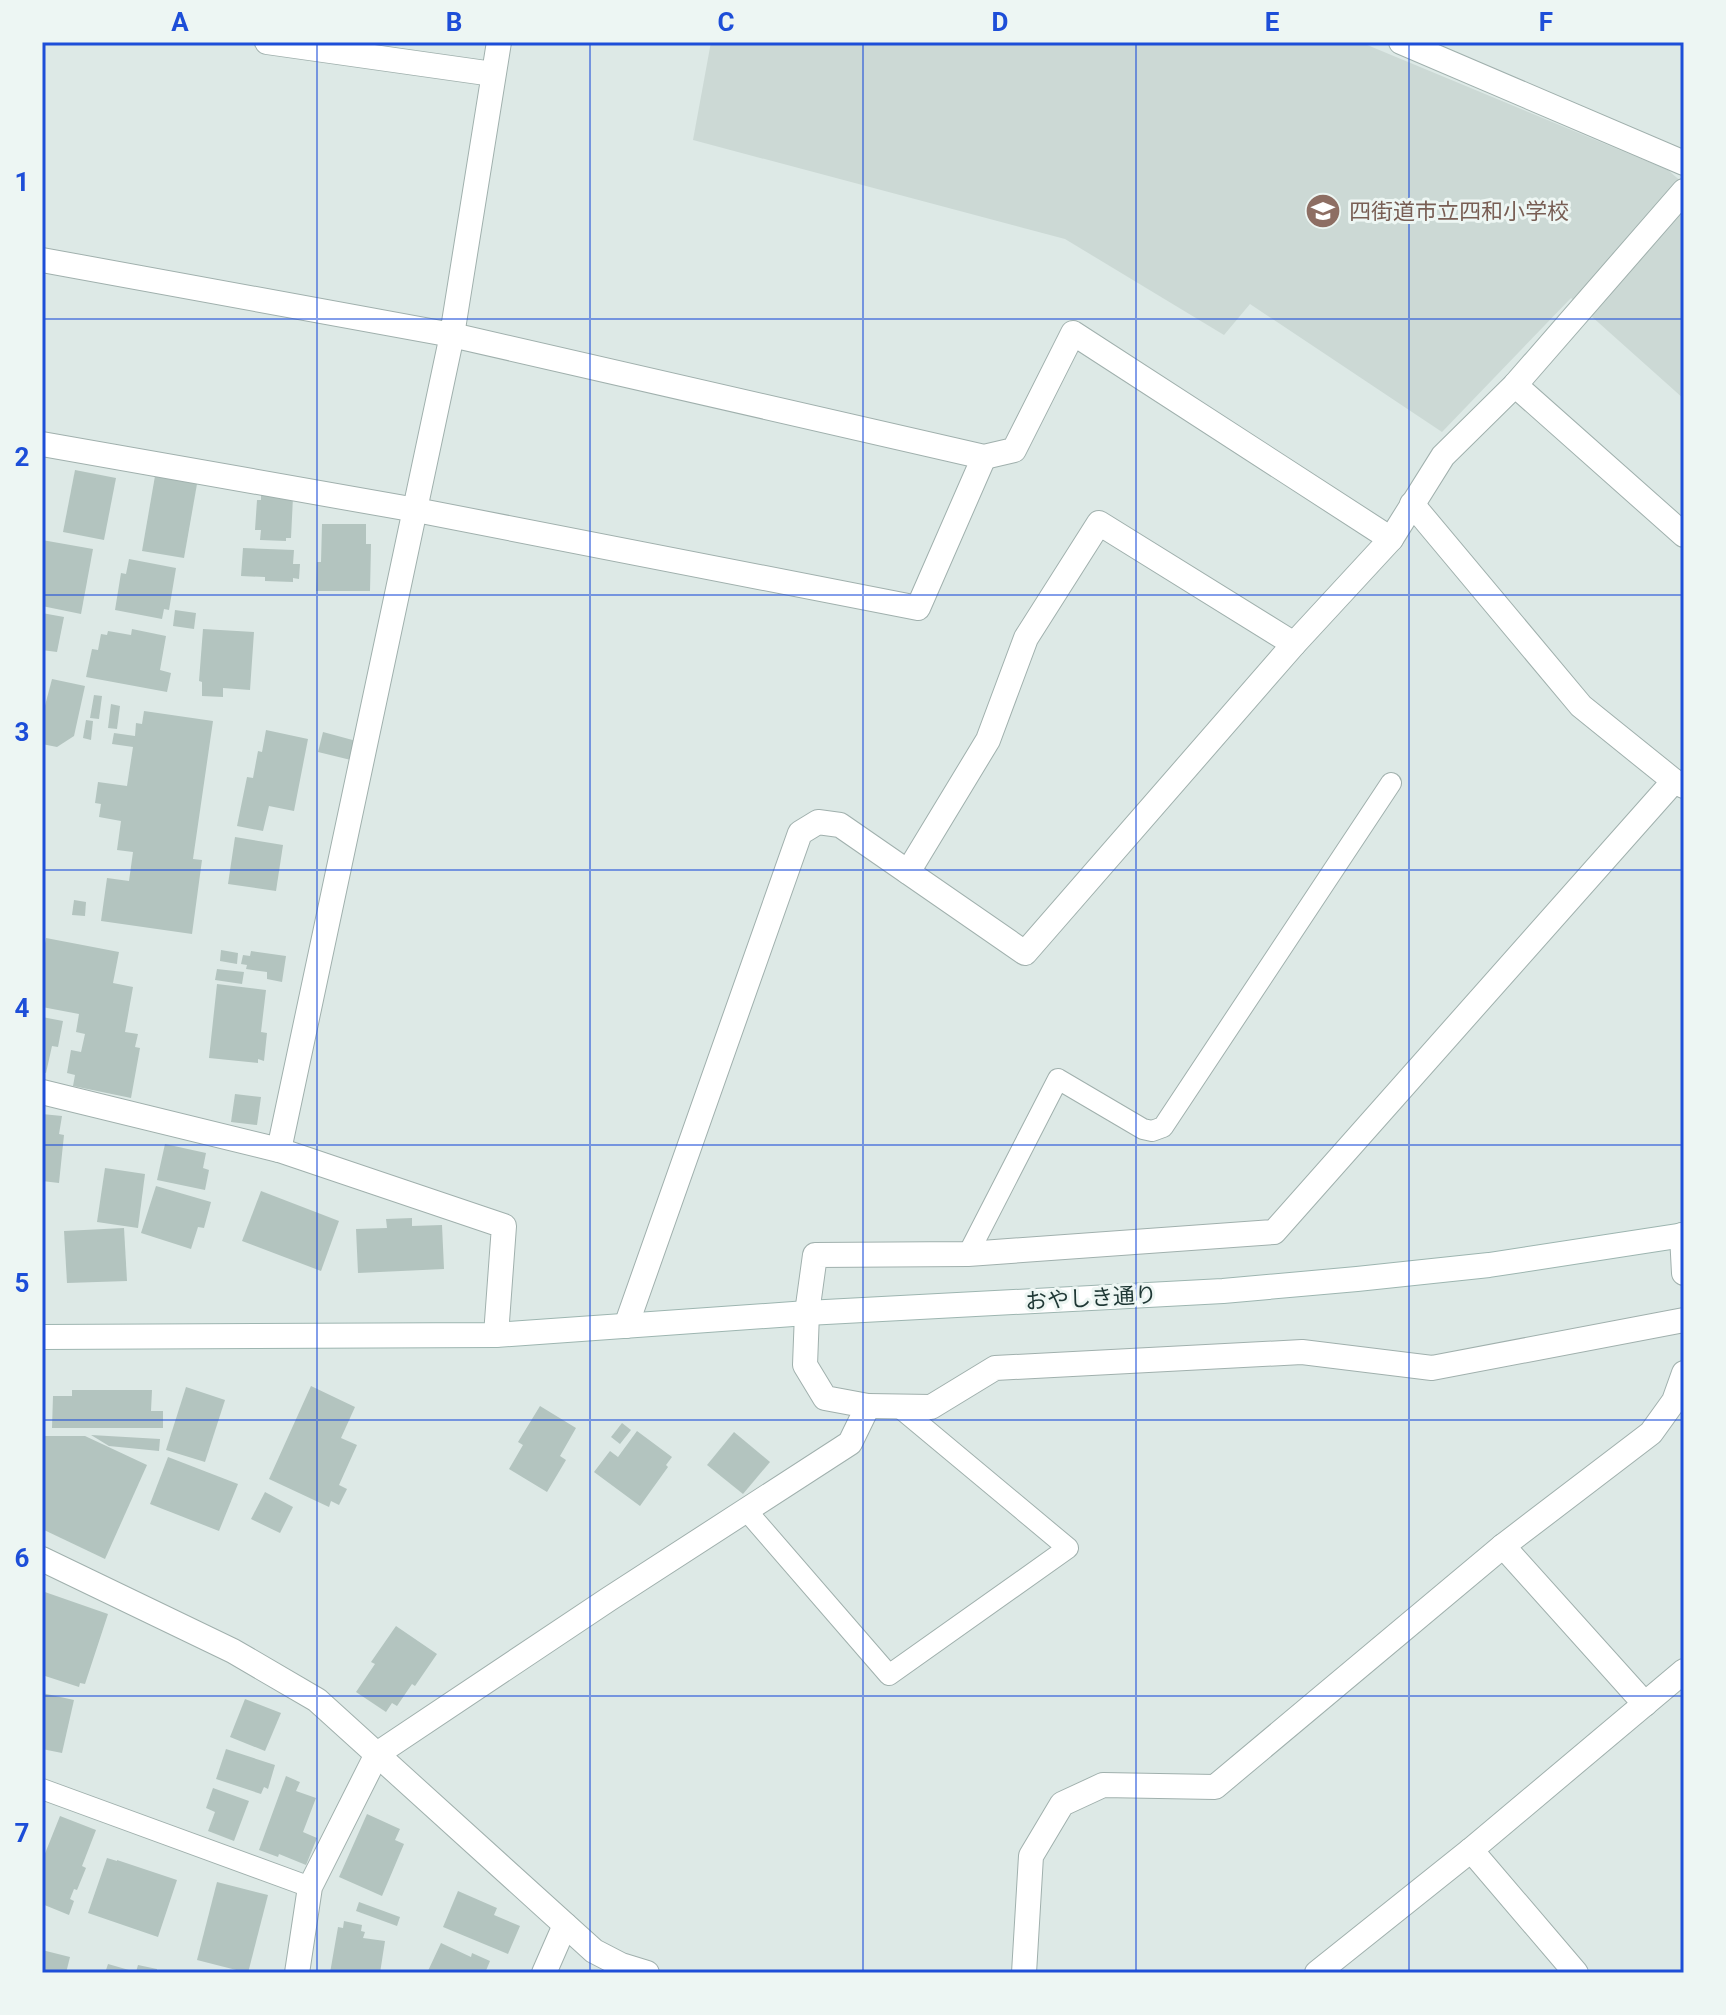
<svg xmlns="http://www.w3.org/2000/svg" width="1726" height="2015" font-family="Roboto,'Noto Sans JP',sans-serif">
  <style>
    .built { fill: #ccd9d5 }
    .building { fill: #b3c4bf }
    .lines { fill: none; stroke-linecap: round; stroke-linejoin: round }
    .lane-casing { stroke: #a0b0ad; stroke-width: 22 }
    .street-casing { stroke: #a0b0ad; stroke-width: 26 }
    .secondary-casing { stroke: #9db5b0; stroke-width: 26 }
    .lane { stroke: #fff; stroke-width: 20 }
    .street { stroke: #fff; stroke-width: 24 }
    .secondary { stroke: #fff; stroke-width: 24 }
    .grid { fill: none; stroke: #1d4ed8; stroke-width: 2; stroke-opacity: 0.55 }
    .labels { text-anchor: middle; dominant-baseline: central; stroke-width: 6; stroke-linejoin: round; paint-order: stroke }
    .education-label { font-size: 22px; fill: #785e54; stroke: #edf6f3; text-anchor: start }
    .street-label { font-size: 22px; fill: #1f3835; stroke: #edf6f3 }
    .neatline { fill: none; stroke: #1d4ed8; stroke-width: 3 }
    .grid-label { font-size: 26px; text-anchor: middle; font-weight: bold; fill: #1d4ed8 }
  </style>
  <rect width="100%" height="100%" fill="#dde9e6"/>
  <polygon class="built" points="711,42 1360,42 1668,170 1684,184 1684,399 1571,298 1442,432 1250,304 1224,335 1065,239 693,140"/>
  <g class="building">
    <polygon points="75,470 116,478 104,540 63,532"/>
    <polygon points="155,476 197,484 184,558 142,551"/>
    <polygon points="261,493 293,497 291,538 286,538 286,541 260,540 261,530 255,530 257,500 261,500"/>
    <polygon points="322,524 366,524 366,544 371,544 370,591 316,591 317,562 321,562"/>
    <polygon points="42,540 93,549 81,614 42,606"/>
    <polygon points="243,548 294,550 293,564 300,564 299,579 293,578 293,582 265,581 265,577 241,576"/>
    <polygon points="129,559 176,568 169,610 164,609 162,619 115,610 121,573 126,574"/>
    <polygon points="175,610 196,613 194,629 173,626"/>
    <polygon points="42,613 64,617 57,652 42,650"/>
    <polygon points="132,629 166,636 160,670 171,673 167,692 86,677 92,649 98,650 101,634 107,635 108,631 131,635"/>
    <polygon points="203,629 254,632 250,690 223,688 223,697 202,696 202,682 199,681"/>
    <polygon points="52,679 85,686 74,736 57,747 42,744 42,717"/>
    <polygon points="94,695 102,696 99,719 90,718"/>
    <polygon points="111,704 120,706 117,729 108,728"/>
    <polygon points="144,711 213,721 193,859 202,860 192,934 101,921 107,878 129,881 133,852 117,850 121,821 99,817 101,804 95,803 98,782 127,786 133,747 112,744 114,733 135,736 136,723 142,724"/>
    <polygon points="86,720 93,721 91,740 83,738"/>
    <polygon points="266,730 308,739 294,811 269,806 263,831 237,826 247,777 253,778 258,751 262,752"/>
    <polygon points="323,732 360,742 355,761 318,752"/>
    <polygon points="235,837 283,845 276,891 228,884"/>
    <polygon points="74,900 86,902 85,916 72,915"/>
    <polygon points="46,938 119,952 113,983 133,987 125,1032 138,1034 135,1047 140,1048 131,1098 73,1086 75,1075 67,1073 71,1050 81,1052 85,1034 76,1032 79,1014 42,1007 42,959"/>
    <polygon points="221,950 238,953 237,964 220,961"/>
    <polygon points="251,951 286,956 282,982 267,979 267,972 246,969 247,965 241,964 243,955 250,956"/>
    <polygon points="217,969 244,972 242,984 215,980"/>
    <polygon points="217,984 266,990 261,1032 267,1033 264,1061 258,1059 258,1063 209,1058"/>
    <polygon points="42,1017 63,1021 58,1047 52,1046 46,1073 42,1072"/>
    <polygon points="235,1094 261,1097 257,1125 231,1122"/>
    <polygon points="42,1114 62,1116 59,1134 64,1135 59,1183 42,1181"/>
    <polygon points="165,1144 206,1153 203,1168 209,1170 205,1190 157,1180"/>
    <polygon points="105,1168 145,1174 138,1228 97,1222"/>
    <polygon points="156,1186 211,1202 204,1228 198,1227 191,1249 141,1233"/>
    <polygon points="261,1191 339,1221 321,1271 242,1241"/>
    <polygon points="412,1218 412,1226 442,1225 444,1269 358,1273 356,1229 387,1228 386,1219"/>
    <polygon points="124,1228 127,1281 67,1283 64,1231"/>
    <polygon points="311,1386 355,1407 341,1438 357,1445 339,1485 347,1489 339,1505 331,1501 329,1507 269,1479"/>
    <polygon points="186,1387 225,1400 205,1462 166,1450"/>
    <polygon points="72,1390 152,1390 151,1411 163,1411 163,1428 52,1428 53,1396 72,1396"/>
    <polygon points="540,1406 576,1428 560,1456 566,1460 547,1492 509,1469 523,1445 518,1442"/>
    <polygon points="622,1423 631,1430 620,1444 611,1437"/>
    <polygon points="637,1431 672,1457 666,1465 668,1467 640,1506 594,1472 610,1451 618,1457"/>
    <polygon points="734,1432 770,1462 743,1494 707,1465"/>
    <polygon points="91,1435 160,1439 159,1451 109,1446"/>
    <polygon points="42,1436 85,1436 147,1465 105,1559 42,1529"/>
    <polygon points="168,1457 238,1484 219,1531 150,1504"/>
    <polygon points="265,1492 293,1507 280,1533 251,1519"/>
    <polygon points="42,1591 108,1614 85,1684 80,1683 79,1687 42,1675"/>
    <polygon points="396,1626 437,1654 415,1686 412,1684 397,1706 392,1703 386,1712 356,1692 375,1664 371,1662"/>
    <polygon points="42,1693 74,1700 62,1753 42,1749"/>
    <polygon points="245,1699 281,1713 265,1751 230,1737"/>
    <polygon points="226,1749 275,1765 268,1789 264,1787 261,1794 216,1779"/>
    <polygon points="286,1776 300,1782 296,1791 316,1798 303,1832 317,1838 306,1865 279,1854 278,1857 259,1850"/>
    <polygon points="213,1788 249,1801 234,1841 208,1831 215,1812 206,1808"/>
    <polygon points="367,1814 400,1829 395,1840 404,1844 382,1896 339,1877"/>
    <polygon points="60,1816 96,1830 82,1866 86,1868 77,1890 74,1889 70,1899 74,1901 69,1915 42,1904 42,1861"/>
    <polygon points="107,1858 117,1861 117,1860 177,1880 158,1937 88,1913"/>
    <polygon points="217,1882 268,1895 248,1973 197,1960"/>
    <polygon points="458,1891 497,1908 494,1915 520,1926 508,1954 443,1927"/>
    <polygon points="359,1902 400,1917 397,1926 356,1911"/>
    <polygon points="344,1921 362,1925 361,1931 365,1932 363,1938 385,1941 380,1973 330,1973 338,1927 343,1928"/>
    <polygon points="441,1943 471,1957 472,1953 490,1961 485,1973 427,1973"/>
    <polygon points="42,1950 70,1957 66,1973 42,1973"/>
    <polygon points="108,1964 136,1972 138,1965 157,1969 157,1973 105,1973"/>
  </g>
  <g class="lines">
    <defs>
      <g id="lane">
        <polyline points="968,1254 1058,1079 1143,1129 1152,1131 1163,1127 1391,783"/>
        <polyline points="746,1510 889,1675 1068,1548 899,1407"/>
        <polyline points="42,1789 310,1887"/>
      </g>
      <g id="street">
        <polyline points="267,42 493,74"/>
        <polyline points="1401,42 1684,163"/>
        <polyline points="42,260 452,335 984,457 1014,450 1073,333 1391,539"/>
        <polyline points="1515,385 1684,535"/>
        <polyline points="42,444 416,510 918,608 984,457"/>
        <polyline points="1412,504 1581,706 1674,781 1684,786"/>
        <polyline points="908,872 988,740 1026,638 1099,523 1294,644"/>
        <polyline points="42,1092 279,1150 504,1226 496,1335"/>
        <polyline points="279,1150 452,335 499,42"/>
        <polyline points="1682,1235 1684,1273"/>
        <polyline points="626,1326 800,833 818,822 840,825 1025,953 1294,644 1391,539 1443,456 1515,385 1684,191"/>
        <polyline points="868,1406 931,1407 995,1368 1302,1352 1432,1368 1684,1320"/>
        <polyline points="1503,1546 1645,1704"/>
        <polyline points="42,1559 233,1651 317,1700 594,1951 621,1965 647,1973"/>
        <polyline points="1471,1850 1576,1973"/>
        <polyline points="297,1973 310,1887 377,1754 609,1599 850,1443 868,1406 825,1398 805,1365 807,1313 815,1255 968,1254 1274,1232 1674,781"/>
        <polyline points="544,1973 565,1925"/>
        <polyline points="1024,1973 1031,1856 1062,1804 1103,1785 1215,1787 1503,1546 1651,1433 1674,1401 1684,1373"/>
        <polyline points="1317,1973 1471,1850 1684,1671"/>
      </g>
      <polyline id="secondary" points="42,1337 496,1335 807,1313 1223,1291 1357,1279 1489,1265 1684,1235"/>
    </defs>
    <use href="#lane" class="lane-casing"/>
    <use href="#street" class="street-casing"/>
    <use href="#secondary" class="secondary-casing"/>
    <use href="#lane" class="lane"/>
    <use href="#street" class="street"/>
    <use href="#secondary" class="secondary"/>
  </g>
  <path class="grid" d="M 317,42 L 317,1973M 590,42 L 590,1973M 863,42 L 863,1973M 1136,42 L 1136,1973M 1409,42 L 1409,1973M 42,319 L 1684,319M 42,595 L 1684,595M 42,870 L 1684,870M 42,1145 L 1684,1145M 42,1420 L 1684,1420M 42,1696 L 1684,1696"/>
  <defs>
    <symbol id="school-disc" viewBox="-11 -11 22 22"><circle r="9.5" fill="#8d6e63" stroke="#edf6f3"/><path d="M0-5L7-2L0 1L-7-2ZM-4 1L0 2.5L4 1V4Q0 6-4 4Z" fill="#fff"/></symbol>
  </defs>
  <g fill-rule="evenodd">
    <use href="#school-disc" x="1303" y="191" width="40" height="40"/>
  </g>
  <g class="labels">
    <g class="education-label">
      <text x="1349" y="211">四街道市立四和小学校</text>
    </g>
    <g class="street-label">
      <text transform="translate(1091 1298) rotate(-3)">おやしき通り</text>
    </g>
  </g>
  <rect width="1726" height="2015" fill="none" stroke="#edf6f3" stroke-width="88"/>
  <rect x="44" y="44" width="1638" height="1927" class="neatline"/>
  <g class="grid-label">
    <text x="180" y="31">A</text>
    <text x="454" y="31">B</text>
    <text x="726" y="31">C</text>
    <text x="1000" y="31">D</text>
    <text x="1272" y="31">E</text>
    <text x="1546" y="31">F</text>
    <text x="22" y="191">1</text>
    <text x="22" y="466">2</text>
    <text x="22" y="741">3</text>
    <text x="22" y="1017">4</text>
    <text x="22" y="1292">5</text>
    <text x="22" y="1567">6</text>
    <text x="22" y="1842">7</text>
  </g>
</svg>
